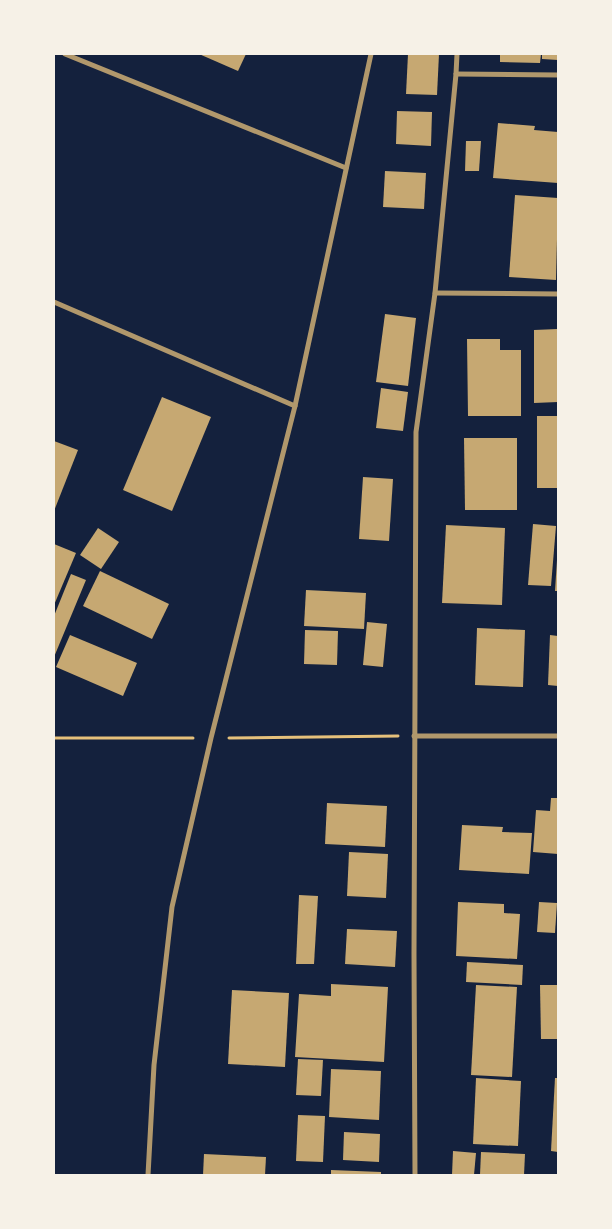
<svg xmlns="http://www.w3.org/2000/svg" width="612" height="1229" font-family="'PT Serif',serif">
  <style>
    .building { fill: #c6a872 }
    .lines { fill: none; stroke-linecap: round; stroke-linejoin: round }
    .path { stroke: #e5c07b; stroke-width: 3 }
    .minor { stroke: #b1986c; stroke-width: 5 }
  </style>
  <rect width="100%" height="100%" fill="#14213d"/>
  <g class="building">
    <polygon points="199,54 246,54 238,71"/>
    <polygon points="408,54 439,54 437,95 406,94"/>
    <polygon points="500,54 541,54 540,63 500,62"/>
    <polygon points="542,54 558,54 558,60 542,59"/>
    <polygon points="397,111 432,112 431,146 396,144"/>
    <polygon points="498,123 535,126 534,130 558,132 558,183 493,178"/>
    <polygon points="466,141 481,141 479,171 465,171"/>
    <polygon points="385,171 426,173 424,209 383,207"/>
    <polygon points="515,195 558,198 556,280 509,277"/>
    <polygon points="385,314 416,318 408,386 376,382"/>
    <polygon points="558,329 558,402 534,403 534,330"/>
    <polygon points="467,339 500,339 500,350 521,350 521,416 468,416"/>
    <polygon points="381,388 408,392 403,431 376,428"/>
    <polygon points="162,397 211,417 172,511 123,490"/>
    <rect x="537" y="416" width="21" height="72"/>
    <polygon points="464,438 517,438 517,510 465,510"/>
    <polygon points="54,441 78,450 54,511"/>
    <polygon points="363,477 393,479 389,541 359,539"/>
    <polygon points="533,524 556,526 551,586 528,585"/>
    <polygon points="446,525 505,528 502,605 442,603"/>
    <polygon points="98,528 119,542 101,569 80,555"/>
    <polygon points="54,544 76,553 54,605"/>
    <polygon points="557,560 558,560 558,591 555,591"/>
    <polygon points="100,571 169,604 152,639 83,606"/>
    <polygon points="71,574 86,580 54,657 54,616"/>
    <polygon points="306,590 366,593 364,629 304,626"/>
    <polygon points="367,622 387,624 383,667 363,665"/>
    <polygon points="477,628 525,630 523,687 475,685"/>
    <polygon points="305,630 338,631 337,665 304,664"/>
    <polygon points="70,635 137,663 123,696 56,667"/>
    <polygon points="550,635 558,636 558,686 548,685"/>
    <polygon points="551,798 558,798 558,854 533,852 536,810 550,811"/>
    <polygon points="327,803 387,806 385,847 325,844"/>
    <polygon points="462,825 503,827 502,832 532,833 529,874 459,870"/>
    <polygon points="349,852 388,854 386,898 347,896"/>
    <polygon points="299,895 318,896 314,964 296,964"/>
    <polygon points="458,902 504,904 504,913 520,914 517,959 456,956"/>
    <polygon points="539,902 557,903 555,933 537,932"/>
    <polygon points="347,929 397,931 395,967 345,964"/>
    <polygon points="467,962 523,965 522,985 466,982"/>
    <polygon points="331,984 388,987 384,1062 295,1057 299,994 331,996"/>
    <polygon points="476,985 517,987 512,1077 471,1075"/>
    <polygon points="540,985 558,985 558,1039 541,1039"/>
    <polygon points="232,990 289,993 285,1067 228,1064"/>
    <polygon points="298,1059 323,1060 321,1096 296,1095"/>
    <polygon points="331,1069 381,1071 379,1120 329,1117"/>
    <polygon points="476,1078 521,1081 518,1146 473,1144"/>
    <polygon points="555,1078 558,1078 558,1152 551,1151"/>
    <polygon points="298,1115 325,1116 323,1162 296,1161"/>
    <polygon points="344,1132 380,1134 379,1162 343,1160"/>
    <polygon points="453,1151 476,1153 474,1175 452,1175"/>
    <polygon points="481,1152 525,1154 524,1175 480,1175"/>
    <polygon points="204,1154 266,1157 265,1175 203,1175"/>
    <polygon points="331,1170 381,1172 381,1175 331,1175"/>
  </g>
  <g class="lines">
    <g class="path">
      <polyline points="54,738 193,738"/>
      <polyline points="229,738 398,736"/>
    </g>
    <g class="minor">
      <polyline points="65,54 346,168"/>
      <polyline points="456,74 558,75"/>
      <polyline points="435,293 558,294"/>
      <polyline points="54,302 295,406"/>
      <polyline points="414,736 558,736"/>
      <polyline points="148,1175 154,1065 172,907 211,738 295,406 371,54"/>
      <polyline points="415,1175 414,953 416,432 435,293 456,74 457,54"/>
    </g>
  </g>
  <rect width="612" height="1229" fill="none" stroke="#f6f1e7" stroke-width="110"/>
</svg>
